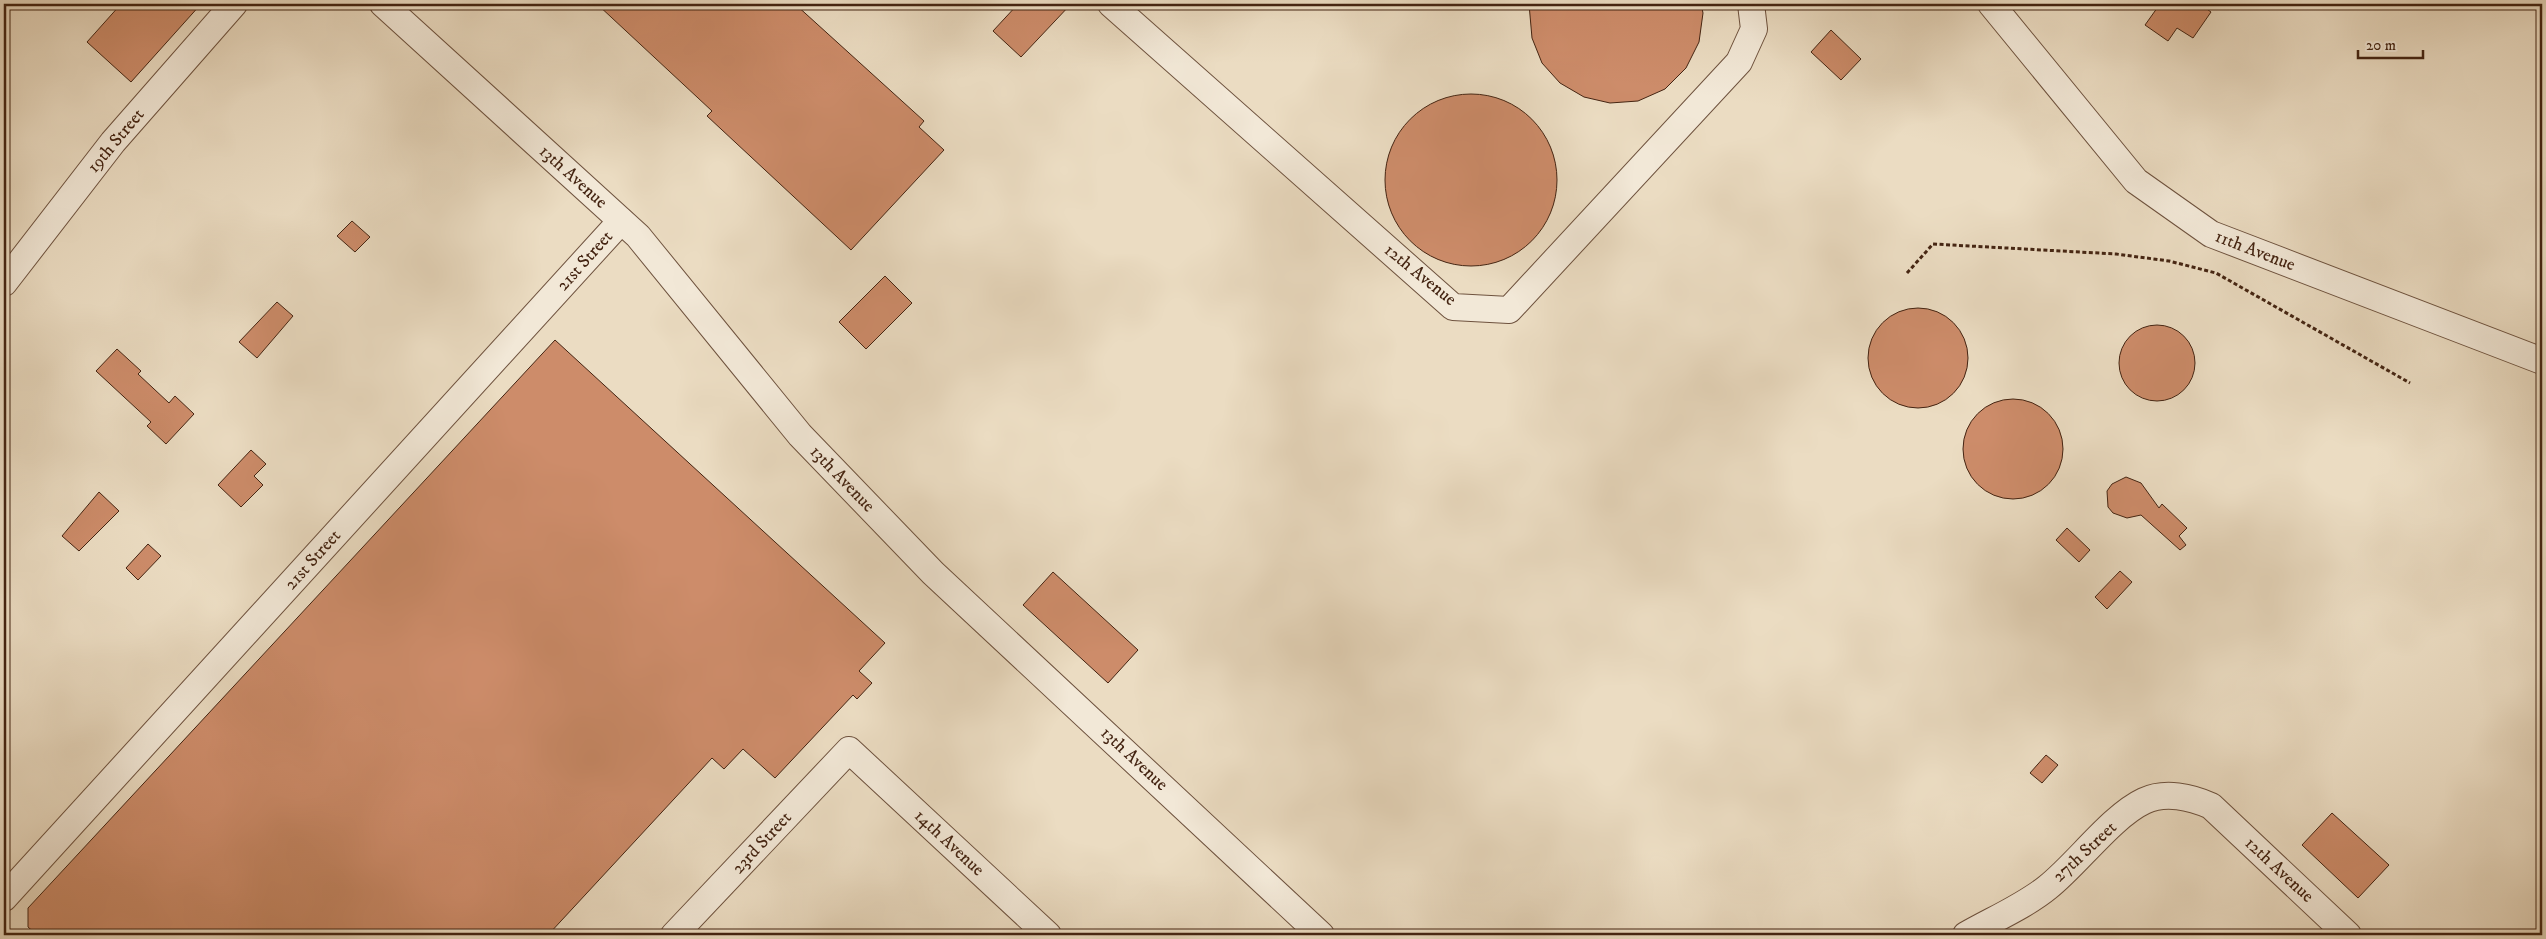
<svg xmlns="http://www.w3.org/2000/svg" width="2546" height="939" font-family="'IM FELL DW Pica',serif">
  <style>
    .building { fill: #cd8c6a; stroke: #442412 }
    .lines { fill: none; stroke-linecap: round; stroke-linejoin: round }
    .minor-casing { stroke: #6e523e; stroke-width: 28 }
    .path { stroke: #442412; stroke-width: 3; stroke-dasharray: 4 2.5; stroke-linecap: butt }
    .minor { stroke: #f2e8d7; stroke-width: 26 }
    .labels { text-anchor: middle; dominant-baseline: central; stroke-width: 4; stroke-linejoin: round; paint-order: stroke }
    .street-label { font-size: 18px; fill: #442412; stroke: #f2e8d7 }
  </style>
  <rect width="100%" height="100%" fill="#ebdcc2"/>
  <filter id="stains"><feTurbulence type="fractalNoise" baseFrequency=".004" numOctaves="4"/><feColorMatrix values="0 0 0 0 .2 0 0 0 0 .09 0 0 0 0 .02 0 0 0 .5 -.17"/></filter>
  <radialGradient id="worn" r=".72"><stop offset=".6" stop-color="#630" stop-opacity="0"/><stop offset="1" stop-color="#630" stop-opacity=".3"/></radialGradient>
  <g class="building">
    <polygon points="121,4 201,4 131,82 87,42"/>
    <polygon points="597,4 795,4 924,121 919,127 944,150 851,250 707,116 712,111"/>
    <polygon points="1018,4 1071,4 1021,57 993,31"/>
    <polygon points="1529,4 1701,4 1703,13 1699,42 1686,68 1665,89 1638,101 1610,103 1584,97 1560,83 1542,63 1532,38"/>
    <polygon points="2160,4 2200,4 2211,12 2193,38 2177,28 2168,41 2145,25"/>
    <polygon points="1831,30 1861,59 1841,80 1811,52"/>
    <circle cx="1471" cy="180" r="86"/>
    <polygon points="352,221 370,237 355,252 337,236"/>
    <polygon points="885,276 912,303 866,349 839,322"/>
    <polygon points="277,302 293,316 257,358 239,342"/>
    <circle cx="1918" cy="358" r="50"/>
    <circle cx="2157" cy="363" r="38"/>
    <polygon points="555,340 885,643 859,671 872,683 857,699 853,695 775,778 743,749 724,769 712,758 548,935 37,935 28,927 28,908"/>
    <polygon points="117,349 141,371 138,374 169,403 175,396 194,414 166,444 147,426 151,422 96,371"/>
    <circle cx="2013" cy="449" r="50"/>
    <polygon points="251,450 266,464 254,476 263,485 241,507 218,485"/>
    <polygon points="2126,477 2141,483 2159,508 2162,504 2187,528 2179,536 2186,545 2180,550 2141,515 2127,518 2113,513 2108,507 2107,491 2112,484"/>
    <polygon points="99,492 119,511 79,551 62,536"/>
    <polygon points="2067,528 2090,550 2079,562 2056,540"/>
    <polygon points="148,544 161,556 138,580 126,568"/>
    <polygon points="2120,571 2132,582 2107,609 2095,597"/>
    <polygon points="1053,572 1138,650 1108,683 1023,605"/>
    <polygon points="2046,755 2058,765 2042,783 2030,773"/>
    <polygon points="2332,813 2389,865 2358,898 2302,845"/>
  </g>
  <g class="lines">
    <defs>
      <g id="minor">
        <polyline points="383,4 638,236 800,435 933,573 1321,935"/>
        <polyline points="1111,4 1453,307 1509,310 1739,62 1754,29 1751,4"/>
        <polyline points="1991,4 2136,181 2211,234 2542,361"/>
        <polyline points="4,283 113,142 234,4"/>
        <polyline points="4,898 621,221"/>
        <polyline points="674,935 849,750 1048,935"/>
        <path d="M 1966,935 C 1992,920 2025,906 2048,887 C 2077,864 2112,816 2144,801 C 2165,791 2191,797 2211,806 L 2348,935"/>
      </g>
    </defs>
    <use href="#minor" class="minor-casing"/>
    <polyline class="path" points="1907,273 1933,244 2116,254 2169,261 2216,273 2410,383"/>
    <use href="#minor" class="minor"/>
  </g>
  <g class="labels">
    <g class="street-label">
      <text transform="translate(116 141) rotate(-50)">19th Street</text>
      <text transform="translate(573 177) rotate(42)">13th Avenue</text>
      <text transform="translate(2255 251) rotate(21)">11th Avenue</text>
      <text transform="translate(585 261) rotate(-48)">21st Street</text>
      <text transform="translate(1420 275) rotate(39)">12th Avenue</text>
      <text transform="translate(842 479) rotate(46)">13th Avenue</text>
      <text transform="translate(313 560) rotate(-48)">21st Street</text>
      <text transform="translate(1134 759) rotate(43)">13th Avenue</text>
      <text transform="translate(762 843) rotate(-47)">23rd Street</text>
      <text transform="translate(949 843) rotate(43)">14th Avenue</text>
      <text transform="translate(2085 852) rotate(-43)">27th Street</text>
      <text transform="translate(2279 870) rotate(43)">12th Avenue</text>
    </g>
  </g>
  <rect width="2546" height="939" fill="none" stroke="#ebdcc2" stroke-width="20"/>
  <rect x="5" y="5" width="2536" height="929" fill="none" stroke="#442412" stroke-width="2.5"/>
  <rect x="10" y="10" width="2526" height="919" fill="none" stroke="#442412"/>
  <path d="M2358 50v8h65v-8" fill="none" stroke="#442412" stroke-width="2.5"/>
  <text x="2366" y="50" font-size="15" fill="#442412" stroke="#f2e8d7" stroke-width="4" paint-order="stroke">20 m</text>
  <rect width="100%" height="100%" filter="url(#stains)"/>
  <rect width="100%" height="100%" fill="url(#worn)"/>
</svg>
